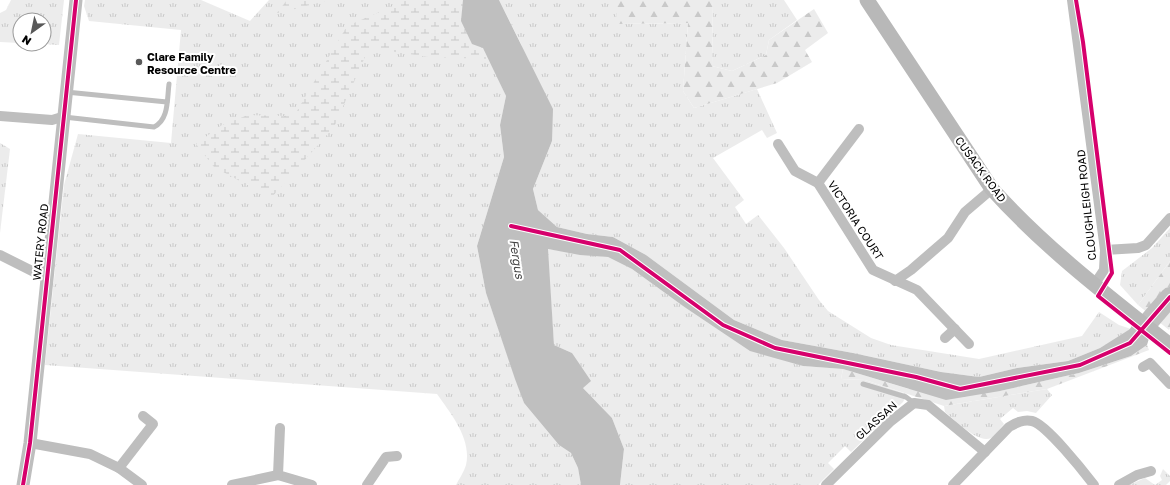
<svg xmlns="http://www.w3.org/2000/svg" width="1170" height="485" font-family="'Golos Text',sans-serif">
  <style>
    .grass { fill: url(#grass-tufts) }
    .forest { fill: url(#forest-firs) }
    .wetland { fill: url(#wetland-marsh) }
    .water { fill: #bfbfbf }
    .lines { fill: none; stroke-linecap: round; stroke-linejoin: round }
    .river { stroke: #bfbfbf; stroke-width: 20 }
    .service { stroke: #bebebe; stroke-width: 5 }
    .minor { stroke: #bebebe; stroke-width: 10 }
    .tertiary { stroke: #bebebe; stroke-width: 13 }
    .secondary { stroke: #b8b8b8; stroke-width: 15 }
    .cycleway-casing { stroke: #fff; stroke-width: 6 }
    .cycleway { stroke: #d6006c; stroke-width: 4 }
    .poi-dot { fill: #595959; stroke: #fff; stroke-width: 1.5 }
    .labels { text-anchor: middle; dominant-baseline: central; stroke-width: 4; stroke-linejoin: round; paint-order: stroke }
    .poi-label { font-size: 11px; font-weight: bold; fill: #000; stroke: #fff; text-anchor: start }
    .street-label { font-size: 11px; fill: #000; stroke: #fff }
    .water-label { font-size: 12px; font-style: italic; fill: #444; stroke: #fff }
  </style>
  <defs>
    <pattern id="grass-tufts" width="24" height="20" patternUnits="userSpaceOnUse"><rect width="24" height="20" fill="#ececec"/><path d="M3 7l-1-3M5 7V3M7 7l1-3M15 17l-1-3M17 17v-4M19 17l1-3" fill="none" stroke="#c9c9c9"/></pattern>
    <pattern id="forest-firs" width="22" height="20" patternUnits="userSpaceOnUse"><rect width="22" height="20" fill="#ececec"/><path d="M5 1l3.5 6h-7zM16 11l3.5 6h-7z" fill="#c9c9c9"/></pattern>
    <pattern id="wetland-marsh" width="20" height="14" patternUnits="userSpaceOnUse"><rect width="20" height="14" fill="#ececec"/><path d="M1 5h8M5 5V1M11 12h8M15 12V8" fill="none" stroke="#c9c9c9"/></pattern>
  </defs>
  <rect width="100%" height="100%" fill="#fff"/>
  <g class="grass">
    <polygon points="11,0 64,0 59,45 43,44 44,20 20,20 20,43 0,42 0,13 6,10"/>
    <path d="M 85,0 L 201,0 L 250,21 L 269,0 L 463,0 L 506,96 L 500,125 L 504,157 L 477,246 L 486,293 L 524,403 L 559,445 L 571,453 L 578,468 L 581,485 L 456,485 C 459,479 464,472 466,465 C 472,439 451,414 437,394 L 45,365 L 64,185 L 78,134 L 171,143 L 181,30 L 89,21 L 84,6 Z"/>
    <polygon points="499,0 617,0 617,24 688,23 683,91 694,108 757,89 777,133 767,138 762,130 713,158 744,200 735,207 746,224 758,215 784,248 819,300 828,311 871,338 891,345 979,359 1082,336 1099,312 1119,325 1131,329 1100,348 1068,361 1017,368 979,377 941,372 853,353 782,340 734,320 646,255 613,237 587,234 557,227 538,210 533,189 552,141 521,44"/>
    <polygon points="713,0 784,0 797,20 769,40 766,55 732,71 712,66"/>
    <polygon points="0,143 10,149 0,233"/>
    <polygon points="1170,228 1170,261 1138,305 1120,285 1122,271 1152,248"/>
    <polygon points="547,249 608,257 632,269 683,306 803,366 843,369 841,379 865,380 907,394 903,402 851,452 845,446 828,463 834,469 818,485 620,485 624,449 612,418 583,388 572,353 554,345"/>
    <path d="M 1047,389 L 1052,395 L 1036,413 L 1027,411 L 1018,412 L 1013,408 L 1000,419 L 1004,424 C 1000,428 996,436 991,438 C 978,444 955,420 945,412 L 944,406 Z"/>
    <polygon points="1163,469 1170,476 1170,481 1166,485 1155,485 1162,480 1160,476"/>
    <polygon points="1145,478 1155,485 1129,485"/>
  </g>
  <g class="forest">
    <polygon points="617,0 713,0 712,66 732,71 766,55 769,40 814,9 828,33 805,50 812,62 777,83 694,108 683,91 688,23 616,24"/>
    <polygon points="1170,261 1170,328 1169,330 1138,305"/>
    <polygon points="1147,345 1149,350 1047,389 944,406 865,380 841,379 843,369 909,389 1000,391 1079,373 1131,356"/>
  </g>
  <g class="wetland">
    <polygon points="287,0 329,0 276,14"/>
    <polygon points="407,0 463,0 489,59 428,57 369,48 334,127 271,198 214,167 196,144 222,125 248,115 294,116 347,26"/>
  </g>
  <polygon class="water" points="463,0 499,0 553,109 552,141 533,189 538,210 557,227 587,234 613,237 646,255 734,320 782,340 853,353 941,372 979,377 1017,368 1068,361 1100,348 1157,312 1147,345 1131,356 1079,373 1000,391 946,400 843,369 803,366 750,351 683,306 632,269 608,257 580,255 548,249 554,345 572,353 591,381 583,388 612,418 624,449 620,485 581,485 578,468 571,453 559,445 524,403 515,379 486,293 477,246 504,157 500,125 506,96 483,48 472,44 461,21"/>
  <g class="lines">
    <polyline class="river" points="1139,333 1170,297"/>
    <g class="service">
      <polyline points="66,92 167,102"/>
      <path d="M 64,117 L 154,127 C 169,120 167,99 169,84"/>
      <polyline points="863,384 906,397 914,403"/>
    </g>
    <g class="minor">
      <polyline points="1072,0 1105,250 1104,270 1094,285"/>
      <polyline points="0,116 52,120 62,117"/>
      <polyline points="778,144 795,171 818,183 873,270 917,290 969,344"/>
      <polyline points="818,183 859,129"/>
      <polyline points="1105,250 1138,248 1146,245 1170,218"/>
      <polyline points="0,255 46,278"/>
      <polyline points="895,281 911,270 948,238 965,212 992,189"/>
      <polyline points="945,338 955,329"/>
      <polyline points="1143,367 1150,363 1170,384"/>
      <polyline points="280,428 278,475 312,485"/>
      <polyline points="30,443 90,454 119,468 142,485"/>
      <polyline points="119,468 153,424 143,416"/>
      <polyline points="232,485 278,475"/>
      <polyline points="367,485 386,457 397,456"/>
      <polyline points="826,485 891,421 914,403 928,405 985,452"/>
      <path d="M 953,485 L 1009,427 C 1016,423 1023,419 1032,421 C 1046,424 1084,472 1094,485"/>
      <polyline points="1119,485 1137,475 1151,471"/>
    </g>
    <polyline class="tertiary" points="23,485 30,443 76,0"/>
    <path class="secondary" d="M 867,0 L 992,189 C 1045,248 1108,296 1170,345"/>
    <defs>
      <g id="cycleway">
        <polyline points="1076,0 1083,42 1112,273 1098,296 1170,353"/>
        <polyline points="511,226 620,250 723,325 775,348 916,377 960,389 1080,365 1130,343 1170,297"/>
        <polyline points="23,485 30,443 76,0"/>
      </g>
    </defs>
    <use href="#cycleway" class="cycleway-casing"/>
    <use href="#cycleway" class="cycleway"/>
  </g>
  <circle class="poi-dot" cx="139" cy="62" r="4"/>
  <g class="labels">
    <g class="poi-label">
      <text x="147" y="56">Clare Family<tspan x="147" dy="13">Resource Centre</tspan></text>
    </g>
    <g class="street-label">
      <text transform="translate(981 169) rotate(54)">CUSACK ROAD</text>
      <text transform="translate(1086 205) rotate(-96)">CLOUGHLEIGH ROAD</text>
      <text transform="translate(856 220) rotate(57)">VICTORIA COURT</text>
      <text transform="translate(40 242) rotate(-84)">WATERY ROAD</text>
      <text transform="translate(876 420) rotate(-42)">GLASSAN</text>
    </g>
    <g class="water-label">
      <text transform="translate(517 259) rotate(81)">Fergus</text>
    </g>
  </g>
  <g transform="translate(32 32) rotate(213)"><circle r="19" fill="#ffffff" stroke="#999999"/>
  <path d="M0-3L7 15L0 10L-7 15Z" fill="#595959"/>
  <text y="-6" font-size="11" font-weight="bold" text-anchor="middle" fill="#000000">N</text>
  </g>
</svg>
